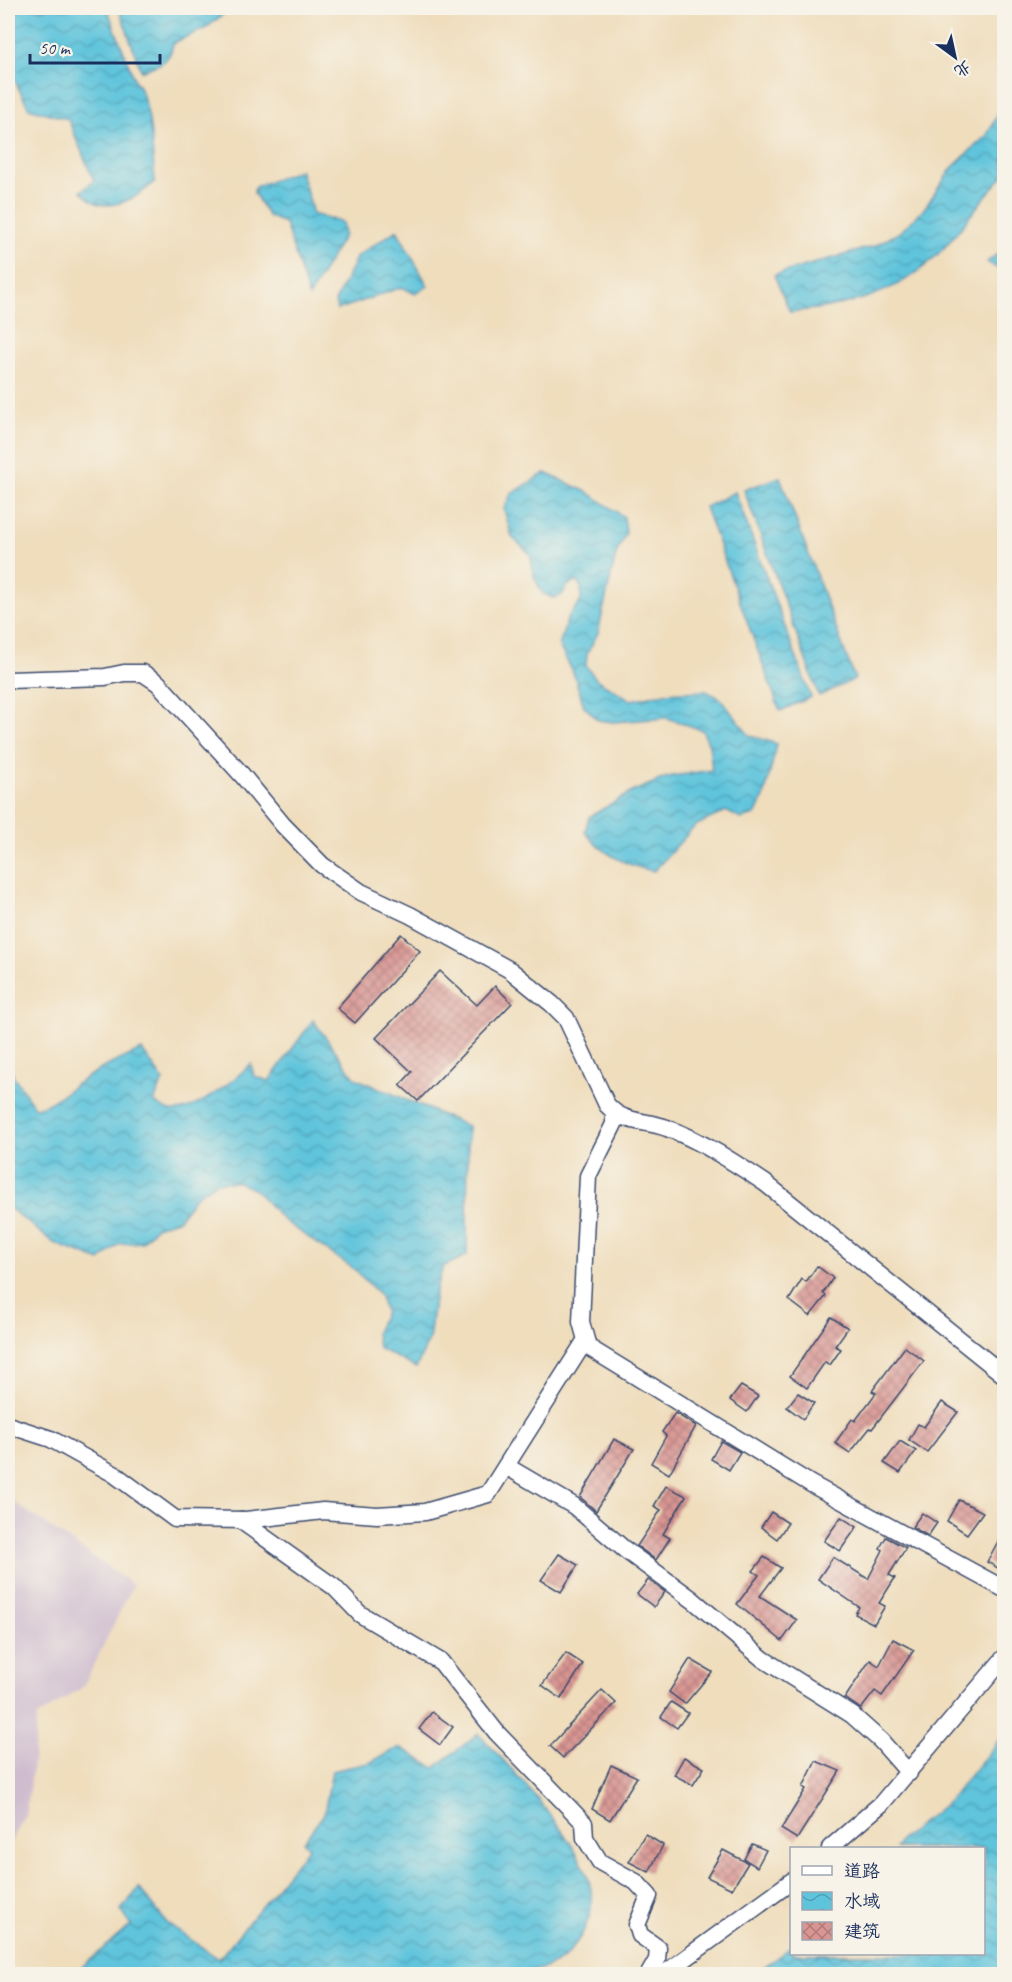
<svg xmlns="http://www.w3.org/2000/svg" width="1012" height="1982" font-family="Caveat,'LXGW WenKai TC',sans-serif">
  <style>
    .industrial { fill: #cfbdcf }
    .water { fill: url(#water-waves); stroke: #3c7a9d; stroke-width: 1.5 }
    .building { fill: url(#building-cross-hatch) }
    .lines { fill: none; stroke-linecap: round; stroke-linejoin: round }
    .street-casing { stroke: #3b496c; stroke-width: 19 }
    .street { stroke: #fff; stroke-width: 16 }
  </style>
  <defs>
    <pattern id="water-waves" width="16" height="10" patternUnits="userSpaceOnUse" patternTransform="scale(1.5)"><rect width="16" height="10" fill="#5ec4dc"/><path d="M0 5q4-4 8 0t8 0" fill="none" stroke="#4da0b6"/></pattern>
    <pattern id="building-cross-hatch" width="8" height="8" patternUnits="userSpaceOnUse" patternTransform="scale(1.5)"><rect width="8" height="8" fill="#d99592"/><path d="M0 0l8 8M0 8l8-8" fill="none" stroke="#af7a7a"/></pattern>
  </defs>
  <rect width="100%" height="100%" fill="#f7f3e8"/>
  <filter id="ink" filterUnits="userSpaceOnUse"><feTurbulence type="fractalNoise" baseFrequency=".0167" numOctaves="2"/><feDisplacementMap in="SourceGraphic" scale="12" xChannelSelector="R" yChannelSelector="G"/><feConvolveMatrix kernelMatrix="1 2 1 2 8 2 1 2 1" color-interpolation-filters="sRGB"/></filter>
  <filter id="wash" filterUnits="userSpaceOnUse"><feTurbulence type="fractalNoise" baseFrequency=".008" numOctaves="4" result="noise"/><feDisplacementMap in="SourceGraphic" scale="24" xChannelSelector="R" yChannelSelector="G"/><feGaussianBlur stdDeviation="1.35" result="paint"/><feColorMatrix in="noise" values="0 0 0 0 0 0 0 0 0 0 0 0 0 0 0 0 0 1.4 0 .05"/><feComposite in="paint" operator="in"/></filter>
  <g filter="url(#wash)">
    <rect width="100%" height="100%" fill="#efddbc"/>
    <polygon class="industrial" points="8,1498 133,1585 83,1687 37,1717 33,1765 25,1816 8,1847"/>
    <g class="water">
      <path d="M 8,8 L 107,8 L 135,81 C 152,102 152,153 155,181 C 142,195 117,210 96,203 C 91,201 85,195 81,191 L 94,181 L 68,119 L 29,108 L 8,68 Z"/>
      <path d="M 119,8 L 231,8 L 206,28 L 173,43 C 171,63 157,65 141,71 Z"/>
      <path d="M 1004,108 L 1004,175 C 977,203 956,240 926,265 C 887,298 840,307 790,312 L 774,275 L 875,246 L 900,232 L 924,209 L 952,168 L 987,135 L 999,112 Z"/>
      <polygon points="300,170 311,205 312,214 342,222 344,235 309,297 285,223 269,217 254,193 255,187"/>
      <polygon points="397,230 428,286 415,294 402,287 337,310 335,302 357,256"/>
      <polygon points="1004,249 1004,285 1000,270 987,262"/>
      <path d="M 545,473 L 587,492 L 624,517 L 626,533 L 616,554 L 598,633 L 587,654 L 586,666 L 597,680 L 631,700 L 665,693 L 706,691 L 720,698 L 749,735 L 777,744 L 764,797 L 755,815 L 741,819 L 726,811 L 695,826 L 654,871 C 626,866 602,853 585,832 L 589,817 L 634,791 L 667,777 L 712,770 L 709,745 L 702,730 L 667,718 L 613,722 L 598,720 L 584,706 L 573,672 L 559,646 L 568,617 L 581,601 L 581,587 L 576,581 L 567,586 L 562,595 L 553,598 L 542,593 L 534,576 L 530,554 L 512,537 L 504,509 L 511,494 Z"/>
      <polygon points="780,477 855,679 819,696 744,490"/>
      <polygon points="735,492 811,697 780,711 705,507"/>
      <path d="M 313,1020 L 355,1078 L 468,1126 L 467,1255 L 443,1267 L 435,1292 L 429,1340 L 416,1368 L 378,1348 L 376,1332 L 385,1312 L 379,1294 L 354,1269 L 283,1220 L 255,1190 L 238,1182 L 216,1182 L 195,1197 L 179,1219 L 156,1227 L 142,1242 L 119,1244 L 100,1261 L 54,1243 L 8,1207 L 8,1061 L 14,1077 L 35,1108 C 51,1106 72,1086 87,1077 C 105,1066 123,1058 142,1050 L 163,1080 L 154,1102 C 159,1105 165,1110 171,1111 C 194,1114 235,1079 251,1064 L 254,1076 L 269,1081 Z"/>
      <path d="M 478,1734 C 509,1765 582,1843 590,1885 C 594,1903 590,1921 580,1937 C 563,1965 551,1967 521,1974 L 74,1974 L 131,1925 L 121,1910 L 139,1888 L 167,1923 L 219,1959 L 309,1847 L 303,1842 L 324,1814 L 332,1771 L 369,1763 L 400,1747 L 434,1768 Z"/>
      <polygon points="1004,1734 1004,1974 755,1974 791,1947 792,1954 984,1954 984,1848 895,1848 901,1840 949,1801"/>
    </g>
    <g id="blocks">
      <g class="building">
        <polygon points="401,934 420,951 355,1023 337,1008"/>
        <polygon points="440,971 477,1005 495,986 512,1003 418,1101 400,1085 412,1072 376,1038"/>
        <polygon points="817,1266 833,1278 823,1293 826,1296 810,1316 789,1300 802,1279 806,1282"/>
        <polygon points="831,1317 848,1328 835,1346 841,1349 830,1365 825,1362 807,1388 790,1376"/>
        <polygon points="905,1347 924,1361 872,1429 870,1428 850,1453 835,1443 852,1419 855,1421 876,1393 872,1391"/>
        <polygon points="741,1386 758,1396 747,1412 730,1400"/>
        <polygon points="798,1393 814,1403 803,1419 787,1407"/>
        <polygon points="942,1402 958,1412 927,1452 909,1440 918,1424 924,1427"/>
        <polygon points="675,1413 696,1426 669,1474 651,1463 666,1436 662,1432"/>
        <polygon points="614,1439 634,1449 596,1511 580,1497"/>
        <polygon points="721,1441 740,1452 729,1470 711,1459"/>
        <polygon points="900,1441 916,1451 900,1473 884,1463"/>
        <polygon points="666,1486 686,1496 663,1534 670,1538 656,1560 637,1546 661,1510 654,1506"/>
        <polygon points="959,1500 983,1512 967,1534 947,1521"/>
        <polygon points="771,1512 788,1523 777,1539 761,1527"/>
        <polygon points="922,1513 937,1523 928,1536 912,1527"/>
        <polygon points="841,1517 857,1527 840,1551 824,1541"/>
        <polygon points="1005,1528 1005,1572 987,1562"/>
        <polygon points="886,1537 906,1548 889,1575 895,1578 879,1603 885,1606 874,1624 855,1614 859,1607 818,1579 833,1557 868,1579 883,1550 880,1548"/>
        <polygon points="559,1554 578,1565 561,1592 541,1580"/>
        <polygon points="764,1557 781,1568 760,1596 797,1620 782,1641 737,1604 759,1575 753,1571"/>
        <polygon points="648,1580 665,1592 654,1607 637,1594"/>
        <polygon points="893,1639 914,1650 882,1696 875,1691 861,1709 845,1698 870,1660 879,1666"/>
        <polygon points="566,1653 583,1664 561,1699 542,1685"/>
        <polygon points="690,1659 712,1672 685,1704 669,1692"/>
        <polygon points="602,1690 616,1703 563,1758 550,1746"/>
        <polygon points="671,1702 688,1713 677,1728 661,1717"/>
        <polygon points="432,1712 453,1727 440,1745 419,1729"/>
        <polygon points="684,1757 704,1768 693,1785 674,1775"/>
        <polygon points="816,1761 840,1771 797,1839 781,1829 806,1789 803,1787"/>
        <polygon points="611,1765 637,1777 610,1820 592,1809"/>
        <polygon points="645,1834 663,1845 649,1872 629,1862"/>
        <polygon points="752,1844 766,1850 757,1867 744,1859"/>
        <polygon points="723,1850 748,1863 732,1889 707,1877"/>
      </g>
    </g>
  </g>
  <g filter="url(#ink)">
    <use href="#blocks" fill-opacity="0" stroke="#3b496c" stroke-width="1.5"/>
    <g class="lines">
      <defs>
        <g id="street">
          <path d="M 8,680 L 105,677 L 124,673 L 143,673 L 158,683 L 242,775 L 283,825 L 322,865 L 361,892 L 410,915 L 510,970 L 552,1004 L 566,1018 L 607,1105 C 625,1125 644,1119 667,1128 C 700,1140 735,1163 765,1183 L 1004,1375"/>
          <polyline points="614,1113 614,1124 588,1176 581,1322 588,1347 811,1484 1004,1589"/>
          <polyline points="8,1425 51,1439 76,1453 114,1474 175,1519 246,1520 323,1511 377,1515 425,1512 488,1494 585,1341"/>
          <polyline points="506,1466 574,1506 624,1549 693,1600 763,1659 852,1715 881,1741 909,1773"/>
          <polyline points="240,1520 334,1587 360,1614 441,1662 497,1733 584,1823 585,1838 600,1862 636,1882 649,1896 637,1925 640,1935 658,1948 657,1960 649,1974"/>
          <polyline points="830,1848 881,1804 1004,1658"/>
          <polyline points="664,1974 792,1881"/>
        </g>
      </defs>
      <use href="#street" class="street-casing"/>
      <use href="#street" class="street"/>
    </g>
  </g>
  <rect width="1012" height="1982" fill="none" stroke="#f7f3e8" stroke-width="30"/>
  <rect x="790" y="1847" width="195" height="108" fill="#f7f3e8" stroke="#9fa5b1" stroke-width="1.5"/>
  <rect x="802" y="1866" width="30" height="9" fill="#ffffff" stroke="#9fa5b1" stroke-width="1.5"/>
  <text x="844" y="1877" font-size="18" fill="#1b2f5e">道路</text>
  <rect x="802" y="1892" width="30" height="18" fill="url(#water-waves)" stroke="#9fa5b1" stroke-width="1.5"/>
  <text x="844" y="1907" font-size="18" fill="#1b2f5e">水域</text>
  <rect x="802" y="1922" width="30" height="18" fill="url(#building-cross-hatch)" stroke="#9fa5b1" stroke-width="1.5"/>
  <text x="844" y="1937" font-size="18" fill="#1b2f5e">建筑</text>
  <g transform="translate(955 57) rotate(147)" stroke="#f7f3e8" stroke-width="4.5" paint-order="stroke">
  <path d="M0-4.5L10 22L0 15L-10 22Z" fill="#1b2f5e"/>
  <text y="-9" font-size="16" font-weight="bold" text-anchor="middle" fill="#1b2f5e">北</text>
  </g>
  <path d="M30 54v9h130v-9" fill="none" stroke="#1b2f5e" stroke-width="3"/>
  <text x="39" y="54" font-size="18" fill="#1b2f5e" stroke="#f7f3e8" stroke-width="4.5" paint-order="stroke">50 m</text>
</svg>
